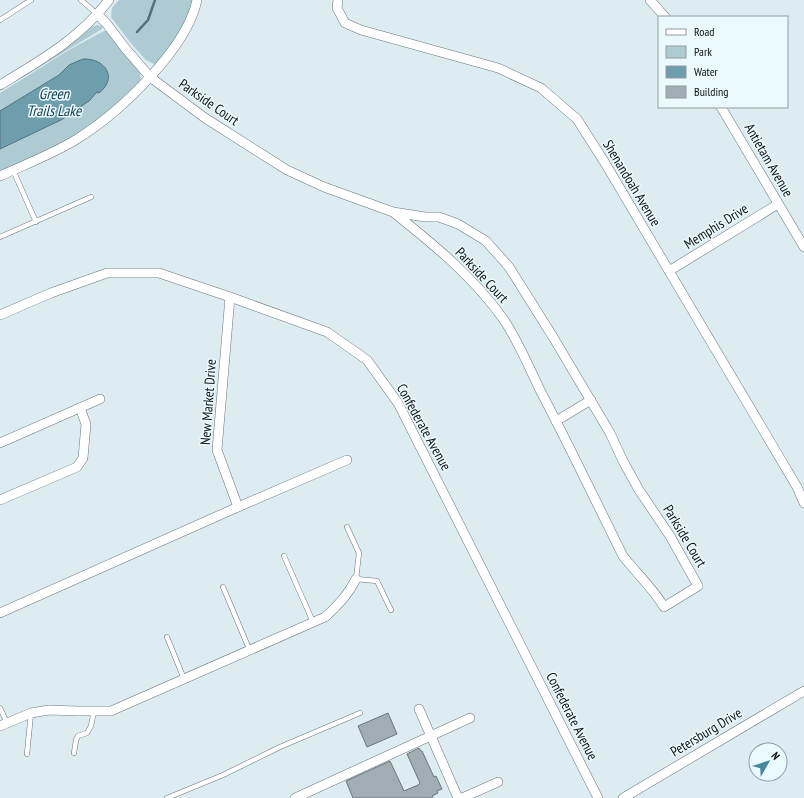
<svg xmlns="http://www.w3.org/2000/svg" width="804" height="798" font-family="'PT Sans Narrow',sans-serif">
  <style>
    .green { fill: #aecad3 }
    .water { fill: #6e9dac; stroke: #51737e }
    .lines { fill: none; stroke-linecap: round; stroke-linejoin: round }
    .stream { stroke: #51737e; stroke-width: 2.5 }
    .building { fill: #a0aeb3; stroke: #69777b }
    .service-casing { stroke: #69767a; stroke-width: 5.5 }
    .minor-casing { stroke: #69767a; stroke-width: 10 }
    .service { stroke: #fff; stroke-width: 4.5 }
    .minor { stroke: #fff; stroke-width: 9 }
    .labels { text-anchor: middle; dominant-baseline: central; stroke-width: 3; stroke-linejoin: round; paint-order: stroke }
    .street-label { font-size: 14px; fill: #0d1213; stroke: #eaf9fe }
    .water-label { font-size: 15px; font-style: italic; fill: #113d49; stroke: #eaf9fe }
  </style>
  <rect width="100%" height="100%" fill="#ddecf1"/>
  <g class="green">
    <path d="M 119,0 L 194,0 C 187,24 172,44 157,63 L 154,64 L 146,60 L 130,42 L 111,17 L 112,8 Z"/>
    <polygon points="97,25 102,26 102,29 0,91 0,89 59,53 91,27"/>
    <path d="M 104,31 L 106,31 L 127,57 L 140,72 L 141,80 C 124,99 105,116 83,131 C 58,148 28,159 0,172 L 0,93 L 69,50 Z"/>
  </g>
  <path class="water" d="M 83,59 C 104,58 119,77 99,93 L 97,92 L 89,101 L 61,120 L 0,149 L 0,111 L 59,75 L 69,65 Z"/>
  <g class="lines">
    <polyline class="stream" points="137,32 148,20 155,0"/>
  </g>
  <g class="building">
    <polygon points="388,713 397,734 367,747 358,726"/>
    <polygon points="419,748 421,751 422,751 434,777 436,776 442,789 437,791 438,793 432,796 433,798 353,798 346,781 390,761 404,791 418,785 420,783 407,754"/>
  </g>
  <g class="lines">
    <defs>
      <g id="service">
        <polyline points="81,0 97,14"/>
        <polyline points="0,20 31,0"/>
        <polyline points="13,170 36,222"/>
        <polyline points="0,237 91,197"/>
        <polyline points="347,527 359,553 356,579 377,581 391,610"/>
        <polyline points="284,556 313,622"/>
        <polyline points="223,587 250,651"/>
        <polyline points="167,637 184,679"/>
        <polyline points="0,708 7,723"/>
        <polyline points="74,753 76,740 78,736 87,733 91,726 94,711"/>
        <polyline points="27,754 31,713"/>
        <polyline points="167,798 223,775 280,747 360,713"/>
      </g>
      <g id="minor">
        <polyline points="338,0 337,8 345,23 361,30 498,68 541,88 577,119 605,163 797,487 804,503"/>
        <polyline points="650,0 665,17"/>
        <path d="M 97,14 L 106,23 L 125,48 L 150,77 L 205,118 L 287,170 L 324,187 L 393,212 L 425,217 L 439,217 L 458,224 L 486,241 L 509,267 L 553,337 L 610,433 L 623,461 L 639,490 L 670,536 L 698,586 L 664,607 C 653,588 636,573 623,556 C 595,500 569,445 540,390 C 529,367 518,341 504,320 C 474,277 433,244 393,212"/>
        <path d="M 0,85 C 41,60 79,39 109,0"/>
        <polyline points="721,107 804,247"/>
        <path d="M 0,176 C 26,164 53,154 77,139 C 119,113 187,49 197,0"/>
        <polyline points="669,271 778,204"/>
        <polyline points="230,297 217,450 238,507"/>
        <polyline points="0,315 51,293 107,273 159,273 230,297 327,332 367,360 398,403 598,798"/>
        <polyline points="556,421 591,400"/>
        <polyline points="0,443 100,399"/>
        <polyline points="0,500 77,467 83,458 86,424 80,408"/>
        <polyline points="0,613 238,507 347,460"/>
        <polyline points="419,709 458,798"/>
        <path d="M 0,726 L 31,713 L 49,710 L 78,711 L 111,711 L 325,617 C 338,606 348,595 356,579"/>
        <polyline points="295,798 470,718"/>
        <polyline points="462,798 498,782"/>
        <polyline points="623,798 804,691"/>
      </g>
    </defs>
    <use href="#service" class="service-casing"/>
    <use href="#minor" class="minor-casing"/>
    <use href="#service" class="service"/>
    <use href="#minor" class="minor"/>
  </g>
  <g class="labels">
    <g class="street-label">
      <text transform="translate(209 102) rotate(35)">Parkside Court</text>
      <text transform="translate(769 160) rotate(60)">Antietam Avenue</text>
      <text transform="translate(632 183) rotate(59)">Shenandoah Avenue</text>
      <text transform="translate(716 226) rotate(-32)">Memphis Drive</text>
      <text transform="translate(482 275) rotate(47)">Parkside Court</text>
      <text transform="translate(208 402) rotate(-86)">New Market Drive</text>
      <text transform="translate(424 427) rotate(61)">Confederate Avenue</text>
      <text transform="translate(685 536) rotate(59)">Parkside Court</text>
      <text transform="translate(572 716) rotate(63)">Confederate Avenue</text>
      <text transform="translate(706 732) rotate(-31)">Petersburg Drive</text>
    </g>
    <g class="water-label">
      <text x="54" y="93">Green<tspan x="54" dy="17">Trails Lake</tspan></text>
    </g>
  </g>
  <rect x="658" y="16" width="130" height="92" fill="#eaf9fe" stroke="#929da0"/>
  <rect x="666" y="29" width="20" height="6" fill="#ffffff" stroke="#929da0"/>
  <text x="694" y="36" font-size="12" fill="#0d1213">Road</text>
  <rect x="666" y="46" width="20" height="12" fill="#aecad3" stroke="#929da0"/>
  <text x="694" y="56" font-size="12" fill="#0d1213">Park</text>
  <rect x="666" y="66" width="20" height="12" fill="#6e9dac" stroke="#929da0"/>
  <text x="694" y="76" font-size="12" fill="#0d1213">Water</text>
  <rect x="666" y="86" width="20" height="12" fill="#a0aeb3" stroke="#929da0"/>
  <text x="694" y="96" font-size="12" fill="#0d1213">Building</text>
  <g transform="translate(768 762) rotate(51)"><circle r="19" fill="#eaf9fe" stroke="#929da0"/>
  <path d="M0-3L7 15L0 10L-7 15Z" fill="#468799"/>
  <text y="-6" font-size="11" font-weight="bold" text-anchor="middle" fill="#0d1213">N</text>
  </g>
</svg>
